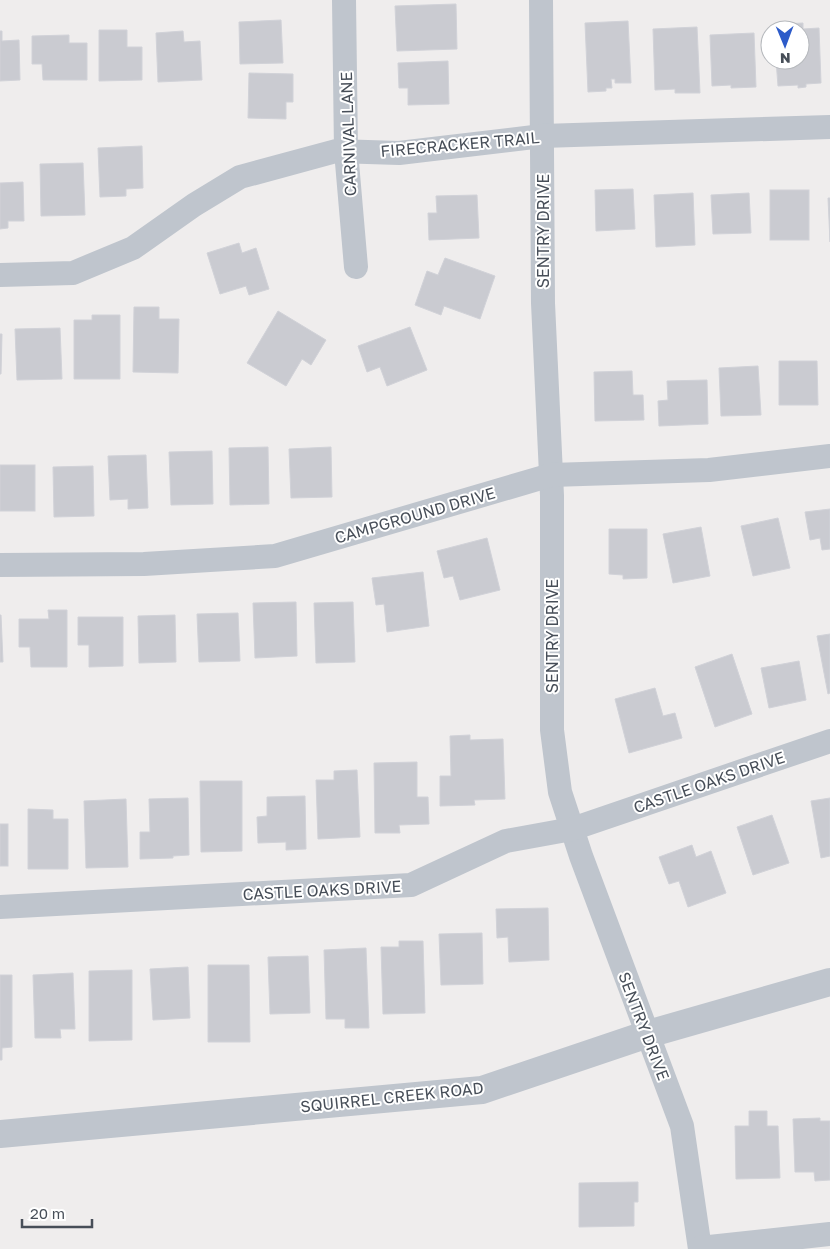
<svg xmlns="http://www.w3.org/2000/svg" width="830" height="1249" font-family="'Golos Text',sans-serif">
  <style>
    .building { fill: #cacbd1; stroke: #d1d2d8 }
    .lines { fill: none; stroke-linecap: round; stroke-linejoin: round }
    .minor { stroke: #bfc5cd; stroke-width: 24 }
    .tertiary { stroke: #bfc5cd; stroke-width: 28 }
    .labels { text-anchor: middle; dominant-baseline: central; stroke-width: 4; stroke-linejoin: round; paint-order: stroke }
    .street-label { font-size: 16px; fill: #474e58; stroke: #fff }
  </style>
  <rect width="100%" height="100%" fill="#efeded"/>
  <g class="building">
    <polygon points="456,4 457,49 397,51 395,6"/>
    <polygon points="281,20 283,63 240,64 239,22"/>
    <polygon points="628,21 631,83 615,83 615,79 611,79 612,88 606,88 606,91 588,92 585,23"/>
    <polygon points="803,23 803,29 819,28 821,83 806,84 806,87 798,88 798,85 778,86 776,60 800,60 800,30 784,30 784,24"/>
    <polygon points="697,27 700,93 675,93 675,89 655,90 653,29"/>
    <polygon points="99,30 127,30 127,47 142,47 142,80 99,81"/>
    <polygon points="0,31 2,31 2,41 19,40 20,80 0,81"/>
    <polygon points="183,31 184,42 200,41 202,80 158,82 156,33"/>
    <polygon points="754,33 756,87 731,88 731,85 712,86 710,35"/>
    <polygon points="69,35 69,43 87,43 87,80 43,80 42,64 32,64 32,36"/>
    <polygon points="448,61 449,104 408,105 408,88 399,88 398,63"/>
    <polygon points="249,73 293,74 293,102 286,102 286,119 248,118"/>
    <polygon points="142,146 143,188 126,189 126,196 100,197 98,148"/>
    <polygon points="83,163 85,215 41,216 40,164"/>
    <polygon points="23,182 24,221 8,221 8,228 0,229 0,183"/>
    <polygon points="633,189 635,229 596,231 595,190"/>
    <rect x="770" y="190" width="39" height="50"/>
    <polygon points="693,193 695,245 656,247 654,195"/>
    <polygon points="749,193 751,233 713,234 711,195"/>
    <polygon points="477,195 479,238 429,240 428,213 437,213 436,196"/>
    <polygon points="828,198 830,198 830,242"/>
    <polygon points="239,243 242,253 256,248 269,289 249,295 246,286 220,294 207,253"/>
    <polygon points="445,258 495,276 480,319 444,306 441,315 415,305 427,271 438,275"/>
    <polygon points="134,307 159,307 159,319 179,319 178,373 133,372"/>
    <polygon points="278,311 326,340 311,365 302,359 286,386 247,363"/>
    <polygon points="92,315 120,315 120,379 74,379 74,320 92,320"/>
    <polygon points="410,327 427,370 387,386 380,367 367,372 358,346"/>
    <polygon points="60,328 62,379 17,380 15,329"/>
    <polygon points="0,334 2,334 1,374 0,374"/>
    <polygon points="779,361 817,361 818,405 779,405"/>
    <polygon points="758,366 761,415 721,416 719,368"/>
    <polygon points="632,371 633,395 643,395 644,420 595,421 594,372"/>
    <polygon points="707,380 708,424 659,426 658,401 668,400 667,381"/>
    <polygon points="268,447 269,504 230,505 229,448"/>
    <polygon points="331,447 332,497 291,498 289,449"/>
    <polygon points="212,451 213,504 171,505 169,452"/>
    <polygon points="146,455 148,508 128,509 128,499 110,500 108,456"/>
    <rect x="0" y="465" width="35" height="46"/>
    <polygon points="93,466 94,516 54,517 53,467"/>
    <polygon points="830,509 830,549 822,550 820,538 810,540 805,512"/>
    <polygon points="778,518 790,568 753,576 741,526"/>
    <polygon points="701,527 710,576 673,583 663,534"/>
    <polygon points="609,529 647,529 647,578 623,579 623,575 609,574"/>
    <polygon points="487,538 500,590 460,600 453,576 444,578 437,551"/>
    <polygon points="423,572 429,626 387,632 384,604 376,605 372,578"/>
    <polygon points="296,602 297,656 255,658 253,603"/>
    <polygon points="353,602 355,662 316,663 314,603"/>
    <polygon points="48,610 67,610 67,667 31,667 30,647 19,647 19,619 49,619"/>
    <polygon points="238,613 240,661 199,662 197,614"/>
    <polygon points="0,615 1,615 3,662 0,662"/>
    <polygon points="175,615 176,662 139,663 138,616"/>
    <polygon points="78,617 123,617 123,666 89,667 89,645 78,645"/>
    <polygon points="830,634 830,693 828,694 817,636"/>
    <polygon points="732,654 752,714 715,727 695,667"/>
    <polygon points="799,661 806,700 769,708 761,668"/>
    <polygon points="655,688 663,716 675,713 682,738 629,753 615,699"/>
    <polygon points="470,735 470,740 503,739 505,799 474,800 475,805 440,806 440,776 451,776 450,736"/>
    <polygon points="417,762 417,797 428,797 429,824 399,825 400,833 375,833 374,763"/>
    <polygon points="357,770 360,837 318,839 316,780 334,780 334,771"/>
    <polygon points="200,781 242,781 242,851 201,852"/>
    <polygon points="305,796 306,849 286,850 286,842 258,843 257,817 267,816 267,797"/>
    <polygon points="188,798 189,855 173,856 173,858 140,859 140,832 150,832 149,799"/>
    <polygon points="830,798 830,856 821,858 811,801"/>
    <polygon points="126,799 128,867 86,868 84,801"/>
    <polygon points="28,809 53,810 53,819 68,819 68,869 28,869"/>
    <polygon points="772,815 789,863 753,875 737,827"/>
    <rect x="0" y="824" width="8" height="42"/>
    <polygon points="692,845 696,857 711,851 726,893 688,907 679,881 669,884 659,857"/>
    <polygon points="548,908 549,960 509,962 508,937 497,938 496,909"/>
    <polygon points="482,933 483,984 441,985 439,934"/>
    <polygon points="399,941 423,941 425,1013 383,1014 381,947 399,947"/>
    <polygon points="366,948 369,1028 345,1028 345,1019 326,1019 324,950"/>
    <polygon points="308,956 310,1013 270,1014 268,957"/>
    <polygon points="208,965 249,965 250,1042 208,1042"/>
    <polygon points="188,967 190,1018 153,1020 150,969"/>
    <polygon points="132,970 132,1040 89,1041 89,971"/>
    <polygon points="73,973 75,1029 60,1029 61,1038 35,1038 33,975"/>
    <polygon points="0,975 12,975 12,1047 2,1048 2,1060 0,1060"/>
    <polygon points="749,1111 767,1111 767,1126 778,1126 780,1178 736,1179 735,1126 749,1126"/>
    <polygon points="820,1118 820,1121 830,1121 830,1180 815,1181 814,1172 795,1172 793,1119"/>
    <polygon points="638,1182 638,1202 634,1202 634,1226 579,1227 579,1183"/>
  </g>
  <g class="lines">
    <g class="minor">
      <polyline points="344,0 346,151 356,267"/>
      <polyline points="541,0 543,303 552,496 552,730 560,792 581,856 682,1126 700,1249"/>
      <polyline points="0,275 73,273 133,248 194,205 240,177 336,151 399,153 542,136 830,127"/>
      <polyline points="0,565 144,564 275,556 551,475 709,470 830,456"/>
      <polyline points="0,907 411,885 506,841 572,829 830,741"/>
      <polyline points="700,1248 830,1234"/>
    </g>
    <polyline class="tertiary" points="0,1134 482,1090 648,1034 830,982"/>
  </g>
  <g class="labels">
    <g class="street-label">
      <text transform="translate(348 134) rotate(-92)">CARNIVAL LANE</text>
      <text transform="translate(460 144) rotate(-5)">FIRECRACKER TRAIL</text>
      <text transform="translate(543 231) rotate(-90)">SENTRY DRIVE</text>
      <text transform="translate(415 515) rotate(-16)">CAMPGROUND DRIVE</text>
      <text transform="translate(552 636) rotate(-90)">SENTRY DRIVE</text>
      <text transform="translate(709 782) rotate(-19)">CASTLE OAKS DRIVE</text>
      <text transform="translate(322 890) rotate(-3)">CASTLE OAKS DRIVE</text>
      <text transform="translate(644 1026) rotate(69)">SENTRY DRIVE</text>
      <text transform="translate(392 1097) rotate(-6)">SQUIRREL CREEK ROAD</text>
    </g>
  </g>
  <g transform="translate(785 45) rotate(179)"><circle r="24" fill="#ffffff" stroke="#b5b8bc"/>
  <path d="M0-4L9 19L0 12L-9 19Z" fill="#2d5bc9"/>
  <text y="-8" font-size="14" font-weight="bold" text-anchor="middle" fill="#474e58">N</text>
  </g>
  <path d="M22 1219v8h70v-8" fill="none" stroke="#474e58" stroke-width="2.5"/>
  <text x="30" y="1219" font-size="15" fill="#474e58" stroke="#ffffff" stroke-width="4" paint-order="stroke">20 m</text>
</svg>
